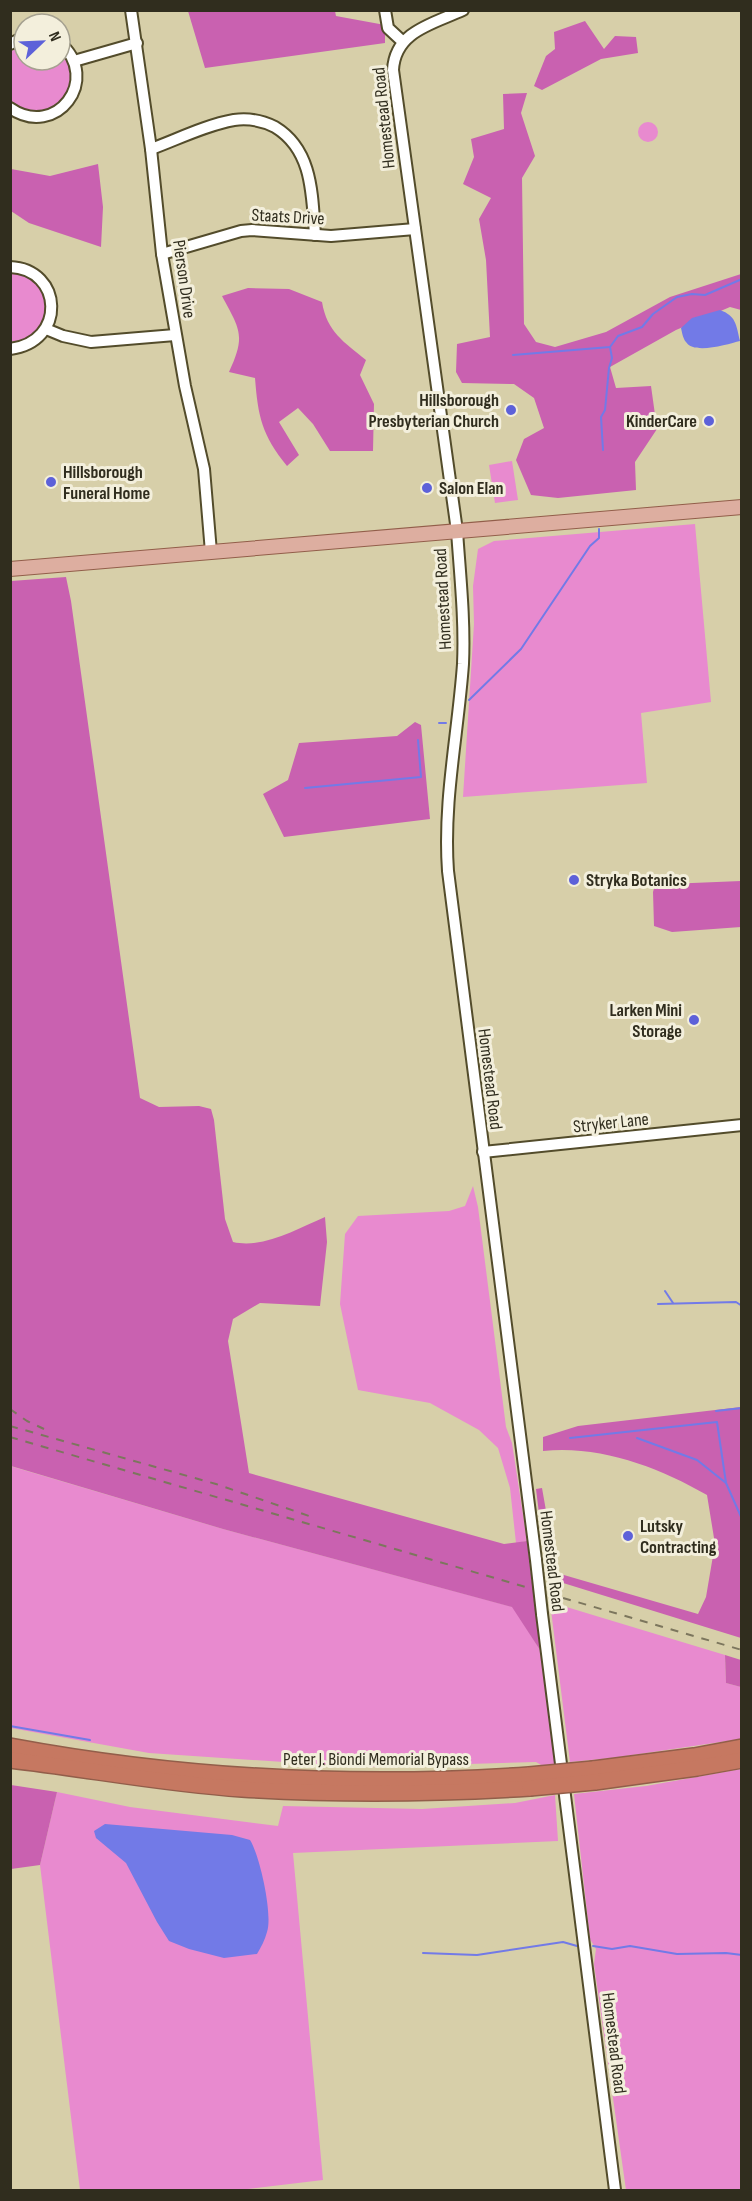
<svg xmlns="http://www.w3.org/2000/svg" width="752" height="2201" font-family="'Sofia Sans Condensed',sans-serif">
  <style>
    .green { fill: #e88acf }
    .forest { fill: #c961b0 }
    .water { fill: #727ae7 }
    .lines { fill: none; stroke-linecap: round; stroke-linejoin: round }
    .stream { stroke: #727ae7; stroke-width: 2 }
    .minor-casing { stroke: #534c2b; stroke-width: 14 }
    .major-casing { stroke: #925e4a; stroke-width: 16 }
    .highway-casing { stroke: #925e4a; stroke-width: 18 }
    .minor { stroke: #fff; stroke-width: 10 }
    .major { stroke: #ddaea0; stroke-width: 14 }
    .highway { stroke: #c67861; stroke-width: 15 }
    .rail { stroke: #7c765d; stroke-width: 2; stroke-dasharray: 8 8; stroke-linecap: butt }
    .minor-bridge-casing { stroke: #534c2b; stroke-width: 14; stroke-linecap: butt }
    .highway-bridge-casing { stroke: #925e4a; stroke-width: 18; stroke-linecap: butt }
    .minor-bridge { stroke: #fff; stroke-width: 10 }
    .highway-bridge { stroke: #c67861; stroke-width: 15 }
    .poi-dot { fill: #5d61d9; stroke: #f3efdc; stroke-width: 2 }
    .labels { text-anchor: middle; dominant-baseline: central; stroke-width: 6; stroke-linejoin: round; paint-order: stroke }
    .street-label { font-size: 18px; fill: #302d1e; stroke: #f3efdc }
    .poi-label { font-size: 18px; font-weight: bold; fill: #302d1e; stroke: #f3efdc; text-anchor: start }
  </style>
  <rect width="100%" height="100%" fill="#d7cfa9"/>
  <g class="green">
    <path d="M 24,43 L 24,60 L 60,60 L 60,51 C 92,86 45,133 10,100 L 10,52 Z"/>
    <circle cx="648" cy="132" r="10"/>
    <path d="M 10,272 C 15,272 20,272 24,274 C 61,287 51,339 11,342 Z"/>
    <polygon points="512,461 518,500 495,503 489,465"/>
    <polygon points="695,524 711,702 641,713 647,783 463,797 474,624 473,586 478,549 494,541"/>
    <polygon points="473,1186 478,1207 506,1427 512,1443 527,1541 516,1543 510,1488 498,1448 479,1430 430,1403 358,1390 340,1304 345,1234 358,1216 449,1211 465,1206"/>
    <polygon points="10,1466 223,1529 513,1607 540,1650 556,1765 543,1766 536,1762 369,1767 299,1763 149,1753 11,1728"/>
    <polygon points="550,1602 725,1655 726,1683 741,1687 741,1739 612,1758 570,1762"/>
    <polygon points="741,1769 741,2190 626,2190 594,1964 596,1949 590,1939 574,1794 646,1786"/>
    <polygon points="57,1792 130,1807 278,1826 283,1806 422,1809 515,1803 555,1795 558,1841 293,1853 323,2180 239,2190 80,2190 40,1865"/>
  </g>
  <g class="forest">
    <polygon points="188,11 335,11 336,16 385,25 385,43 205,68"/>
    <polygon points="585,21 604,49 615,36 636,37 638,53 601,59 542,90 534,86 546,56 555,49 554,32"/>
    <polygon points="527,93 521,113 535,156 522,178 524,324 536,342 555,347 606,332 670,297 741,274 741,310 730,307 676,330 610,367 616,388 651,386 657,429 635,462 636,490 558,498 531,495 516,460 524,439 544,428 534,398 514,384 462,383 456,372 457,344 490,337 486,260 479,219 491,198 463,184 474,157 471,139 504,129 503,94"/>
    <polygon points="98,164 103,207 101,247 29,223 11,211 11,169 50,176"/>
    <path d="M 248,288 L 289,289 L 322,302 C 327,332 344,342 366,360 L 360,375 L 374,404 L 373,451 L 330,451 L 313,424 L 298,408 L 279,422 L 299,455 L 287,466 C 262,435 258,417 255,378 L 229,372 C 246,335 240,330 222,296 Z"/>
    <path d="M 66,577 L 71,601 L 140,1098 L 159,1107 L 199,1106 L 211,1109 L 214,1120 L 225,1219 L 233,1242 C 263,1249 297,1229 325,1217 L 327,1242 L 320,1306 L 260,1303 L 233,1319 L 228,1341 L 249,1473 L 504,1544 L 527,1541 L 540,1650 L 512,1607 L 223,1529 L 11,1466 L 11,581 Z"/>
    <polygon points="415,722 421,725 430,819 284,837 263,794 288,780 299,743 397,736"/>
    <polygon points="657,878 668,884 741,881 741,927 672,932 654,926 653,892"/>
    <path d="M 741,1407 L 741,1638 L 547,1578 L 536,1489 L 542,1488 L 557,1573 L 698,1614 L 706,1597 L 715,1544 L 707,1495 C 658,1467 600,1445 543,1451 L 543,1437 L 578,1426 Z"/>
    <polygon points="725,1655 741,1660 741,1687 726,1683"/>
    <polygon points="11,1785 57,1792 40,1865 11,1869"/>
  </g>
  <g class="water">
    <path d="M 720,310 C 736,316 736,324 740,341 C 728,344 694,355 686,342 C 683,339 682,332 681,328 L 692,318 Z"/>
    <path d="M 105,1824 L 232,1835 L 250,1840 C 260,1856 273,1915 267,1932 C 265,1940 261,1947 257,1954 L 224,1958 L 189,1949 L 169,1941 L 157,1922 L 126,1863 L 96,1838 L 94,1831 Z"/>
  </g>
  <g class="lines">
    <g class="stream">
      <polyline points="513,355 610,347 618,336 642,327 653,314 677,297 692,294 705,295 742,279"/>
      <polyline points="603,450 601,417 605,410 609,368 612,358 610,347"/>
      <polyline points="469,700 521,649 590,546 599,538 599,529"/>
      <polyline points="439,723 446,723"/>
      <polyline points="305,788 421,777 418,740"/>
      <polyline points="665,1291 673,1303"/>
      <polyline points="658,1304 736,1302 742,1306"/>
      <polyline points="716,1411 742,1408"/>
      <polyline points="570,1438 717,1422 726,1483"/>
      <polyline points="637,1438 697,1460 726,1483 742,1519"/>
      <polyline points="10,1726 90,1740"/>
      <polyline points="593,1946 612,1949 630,1946 677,1954 726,1953 742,1955"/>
      <polyline points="423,1953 477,1955 563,1942 577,1946"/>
    </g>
    <defs>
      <g id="minor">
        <polyline points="131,10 151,149 162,254 185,386 204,469 211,552"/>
        <polyline points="385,10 388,28 402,41"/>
        <path d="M 463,10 C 433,24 395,31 393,70 L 457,531 C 460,575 465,620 463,664 C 458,734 443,801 448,871 L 536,1560"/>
        <polyline points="10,44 24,37"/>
        <polyline points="74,61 137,43"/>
        <path d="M 10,108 C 56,140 102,79 60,43"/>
        <path d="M 151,149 C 178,139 206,125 234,120 C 248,118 263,121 275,127 C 313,150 312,195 315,235"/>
        <polyline points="162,254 241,231 252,230 331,236 415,229"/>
        <path d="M 10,267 C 63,269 67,342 10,349"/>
        <polyline points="46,329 63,336 91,342 175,335"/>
        <polyline points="483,1152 742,1125"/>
        <polyline points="542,1614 615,2190"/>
      </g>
      <polyline id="major" points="10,569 742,507"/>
      <g id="highway">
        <path d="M 10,1746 C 182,1778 355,1787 529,1775"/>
        <path d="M 10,1760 C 88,1769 164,1784 242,1789 C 338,1795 434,1794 530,1788"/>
        <polyline points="593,1769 694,1756 742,1747"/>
        <polyline points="595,1782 697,1768 742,1760"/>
      </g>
    </defs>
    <use href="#minor" class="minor-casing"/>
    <use href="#major" class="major-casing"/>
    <use href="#highway" class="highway-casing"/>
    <use href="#minor" class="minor"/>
    <use href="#major" class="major"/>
    <use href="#highway" class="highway"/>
    <g class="rail">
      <polyline points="10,1409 27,1421 44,1429"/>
      <polyline points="10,1426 216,1484 312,1517"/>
      <polyline points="10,1437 742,1650"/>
    </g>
    <defs>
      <polyline id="minor-bridge" points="536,1560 542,1614"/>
      <g id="highway-bridge">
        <polyline points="529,1775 593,1769"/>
        <polyline points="530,1788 595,1782"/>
      </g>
    </defs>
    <use href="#minor-bridge" class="minor-bridge-casing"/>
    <use href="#highway-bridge" class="highway-bridge-casing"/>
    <use href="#minor-bridge" class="minor-bridge"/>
    <use href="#highway-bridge" class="highway-bridge"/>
  </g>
  <g class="poi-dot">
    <circle cx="511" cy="410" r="6"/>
    <circle cx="709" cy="421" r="6"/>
    <circle cx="51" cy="482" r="6"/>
    <circle cx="427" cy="488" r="6"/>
    <circle cx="574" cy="880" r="6"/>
    <circle cx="694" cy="1020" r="6"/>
    <circle cx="628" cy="1536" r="6"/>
  </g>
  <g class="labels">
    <g class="street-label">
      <text transform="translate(384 118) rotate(-96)">Homestead Road</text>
      <text transform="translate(288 217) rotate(3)">Staats Drive</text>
      <text transform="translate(184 279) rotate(82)">Pierson Drive</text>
      <text transform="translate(443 599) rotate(-93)">Homestead Road</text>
      <text transform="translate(490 1079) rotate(83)">Homestead Road</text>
      <text transform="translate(611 1123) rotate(-6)">Stryker Lane</text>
      <text transform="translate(552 1561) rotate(83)">Homestead Road</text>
      <text x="376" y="1759">Peter J. Biondi Memorial Bypass</text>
      <text transform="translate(614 2043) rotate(83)">Homestead Road</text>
    </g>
    <g class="poi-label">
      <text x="499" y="400" text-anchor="end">Hillsborough<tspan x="499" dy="21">Presbyterian Church</tspan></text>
      <text x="697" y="421" text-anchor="end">KinderCare</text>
      <text x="63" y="472">Hillsborough<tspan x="63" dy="21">Funeral Home</tspan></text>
      <text x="439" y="488">Salon Elan</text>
      <text x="586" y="880">Stryka Botanics</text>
      <text x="682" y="1010" text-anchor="end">Larken Mini<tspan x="682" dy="21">Storage</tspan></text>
      <text x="640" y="1526">Lutsky<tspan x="640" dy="21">Contracting</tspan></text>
    </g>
  </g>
  <rect width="752" height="2201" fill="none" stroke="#302d1e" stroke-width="24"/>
  <g transform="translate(42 42) rotate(67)"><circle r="28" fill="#f3efdc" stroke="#a5a190" stroke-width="1.5"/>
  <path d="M0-4.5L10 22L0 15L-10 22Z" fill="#5d61d9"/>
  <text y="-9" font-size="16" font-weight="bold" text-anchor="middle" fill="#302d1e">N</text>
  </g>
</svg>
